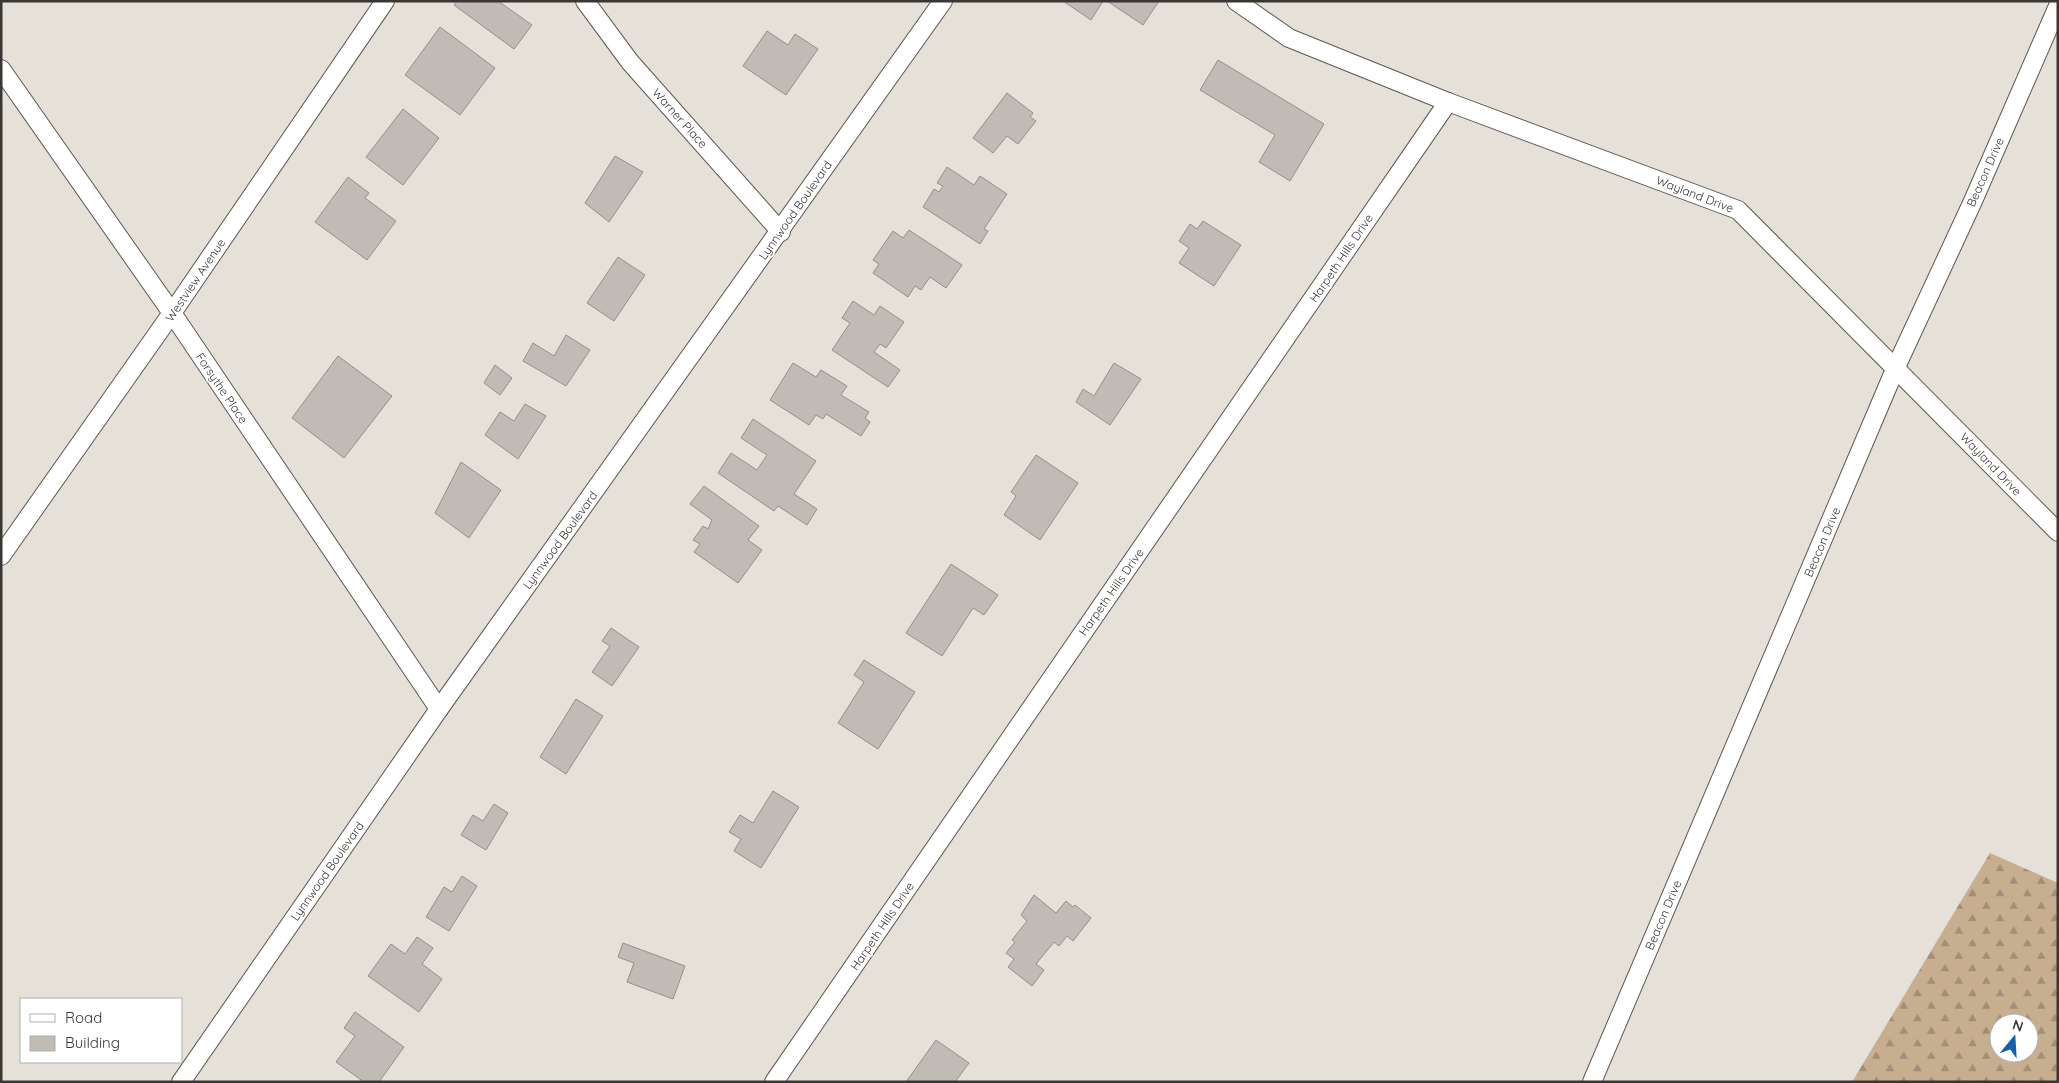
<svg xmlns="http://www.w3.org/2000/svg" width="2059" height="1083" font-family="Quicksand,sans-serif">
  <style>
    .forest { fill: url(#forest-firs); fill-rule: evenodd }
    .building { fill: #c0bbb4; stroke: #948f88 }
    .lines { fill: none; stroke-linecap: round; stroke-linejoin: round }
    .minor-casing { stroke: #5c5751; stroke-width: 20 }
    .minor { stroke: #fff; stroke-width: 18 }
    .labels { text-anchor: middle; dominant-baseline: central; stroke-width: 4; stroke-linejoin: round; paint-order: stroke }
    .street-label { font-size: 12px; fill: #393634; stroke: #fff }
  </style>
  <defs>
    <pattern id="forest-firs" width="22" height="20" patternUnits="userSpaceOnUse" patternTransform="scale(1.25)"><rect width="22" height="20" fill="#c6ae8f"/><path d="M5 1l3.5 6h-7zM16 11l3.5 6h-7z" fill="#a28e76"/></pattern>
  </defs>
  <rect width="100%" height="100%" fill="#e5e0d8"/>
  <path class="forest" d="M 1990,853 L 2058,883 L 2058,1082 L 1852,1082 ZM 1999,1023 L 2029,1023 L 2029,1053 L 1999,1053 Z"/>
  <g class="building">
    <polygon points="457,1 498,1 532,25 514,49 454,5"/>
    <polygon points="1063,1 1103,1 1091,20"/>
    <polygon points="1107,1 1159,1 1143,25"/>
    <polygon points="440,27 495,68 460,115 405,75"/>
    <polygon points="767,31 788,45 795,34 818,49 786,95 743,66"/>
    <polygon points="1218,60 1324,124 1290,181 1259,162 1275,135 1200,90"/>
    <polygon points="1007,93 1033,113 1030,117 1036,121 1018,144 1007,136 993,153 973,138"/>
    <polygon points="403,109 439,138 403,185 366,157"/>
    <polygon points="615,156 643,172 609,222 585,203"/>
    <polygon points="947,167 974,185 980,176 1007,194 984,229 988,231 980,244 923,207 934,189 939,192 943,186 937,183"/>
    <polygon points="348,177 369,193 365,198 396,221 367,260 315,222"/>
    <polygon points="1203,221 1241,245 1214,286 1179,263 1189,248 1179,241 1190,224 1197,229"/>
    <polygon points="909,230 962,265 946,288 930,277 921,290 915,286 908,297 873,273 879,264 873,260 893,231 903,238"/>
    <polygon points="618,257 645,275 614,321 587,303"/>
    <polygon points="853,301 874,315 880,306 904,322 886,348 880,344 874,352 900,370 888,387 832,350 850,323 842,318"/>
    <polygon points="566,335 590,350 566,386 523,361 533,343 554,356"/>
    <polygon points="338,356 392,396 344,458 292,418"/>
    <polygon points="793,363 816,377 821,370 847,386 841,395 869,412 865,418 870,422 861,436 826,414 823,419 816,415 809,425 770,400"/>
    <polygon points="1114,363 1141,379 1110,425 1076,402 1083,389 1094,396"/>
    <polygon points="495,365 512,378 500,395 484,383"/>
    <polygon points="525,404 546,416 518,459 485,435 500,412 514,421"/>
    <polygon points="753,419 816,461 794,494 817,509 807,525 778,506 774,511 718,473 731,453 757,470 767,455 741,438"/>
    <polygon points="1036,455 1078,483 1040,540 1004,515 1016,496 1011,492"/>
    <polygon points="461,462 501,490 469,538 435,513"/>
    <polygon points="704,486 759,526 748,540 762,550 738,583 694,552 700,544 693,540 703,526 708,529 712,520 690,504"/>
    <polygon points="951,564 998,595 984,615 973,608 942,656 906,633"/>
    <polygon points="611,628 639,647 612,686 592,672 610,646 602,641"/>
    <polygon points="864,660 915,692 878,749 838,723 864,682 854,675"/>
    <polygon points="576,699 603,716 566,774 540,757"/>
    <polygon points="773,791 799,807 761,868 734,851 741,839 729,832 740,815 753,823"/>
    <polygon points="494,804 508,813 486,850 461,835 473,815 483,821"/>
    <polygon points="462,876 477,886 449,931 426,917 444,887 452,892"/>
    <polygon points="1034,895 1056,913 1066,901 1073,907 1075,905 1091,918 1073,941 1067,936 1059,946 1054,942 1036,964 1044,970 1032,986 1008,967 1014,959 1006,953 1015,942 1012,940 1027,921 1021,915"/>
    <polygon points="417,937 433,948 422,964 442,979 419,1012 368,976 391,944 405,954"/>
    <polygon points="623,943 685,966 673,999 627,982 634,963 618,957"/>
    <polygon points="355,1012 404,1047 379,1082 364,1082 336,1062 355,1036 344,1028"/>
    <polygon points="936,1040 969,1063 955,1082 906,1082"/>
  </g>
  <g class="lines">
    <defs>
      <g id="minor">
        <polyline points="585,1 630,62 781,232"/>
        <polyline points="1236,1 1289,38 1448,102 1738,210 2058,532"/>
        <polyline points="1,69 172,313 439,709"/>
        <polyline points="1,556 172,313 385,1"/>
        <polyline points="181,1082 439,709 943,1"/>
        <polyline points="774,1082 1448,102"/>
        <polyline points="1592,1082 1896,367 1973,201 2058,6"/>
      </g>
    </defs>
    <use href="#minor" class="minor-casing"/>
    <use href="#minor" class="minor"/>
  </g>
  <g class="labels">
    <g class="street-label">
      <text transform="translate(680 118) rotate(48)">Warner Place</text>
      <text transform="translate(1985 172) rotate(-66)">Beacon Drive</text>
      <text transform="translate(1695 194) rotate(21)">Wayland Drive</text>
      <text transform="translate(795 210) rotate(-55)">Lynnwood Boulevard</text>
      <text transform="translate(1341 258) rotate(-56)">Harpeth Hills Drive</text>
      <text transform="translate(195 280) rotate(-56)">Westview Avenue</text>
      <text transform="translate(222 388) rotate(56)">Forsythe Place</text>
      <text transform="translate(1991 464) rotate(46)">Wayland Drive</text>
      <text transform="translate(560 540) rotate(-54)">Lynnwood Boulevard</text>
      <text transform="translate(1822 542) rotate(-67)">Beacon Drive</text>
      <text transform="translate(1111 592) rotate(-55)">Harpeth Hills Drive</text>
      <text transform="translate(327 871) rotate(-55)">Lynnwood Boulevard</text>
      <text transform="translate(1663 915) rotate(-67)">Beacon Drive</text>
      <text transform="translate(882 926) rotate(-56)">Harpeth Hills Drive</text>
    </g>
  </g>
  <rect width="2059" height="1083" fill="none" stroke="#393634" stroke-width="5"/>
  <rect x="20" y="998" width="162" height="65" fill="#ffffff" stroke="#b0afae"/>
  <rect x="30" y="1014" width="25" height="8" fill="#ffffff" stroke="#b0afae"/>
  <text x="65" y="1023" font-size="15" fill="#393634">Road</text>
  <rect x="30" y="1036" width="25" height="15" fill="#c0bbb4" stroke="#b0afae"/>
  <text x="65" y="1048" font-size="15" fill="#393634">Building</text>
  <g transform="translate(2014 1038) rotate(18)"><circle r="24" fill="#ffffff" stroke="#b0afae"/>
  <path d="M0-4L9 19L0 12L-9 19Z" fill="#1261b0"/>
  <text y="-8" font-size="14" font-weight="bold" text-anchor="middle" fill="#393634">N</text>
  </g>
</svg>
